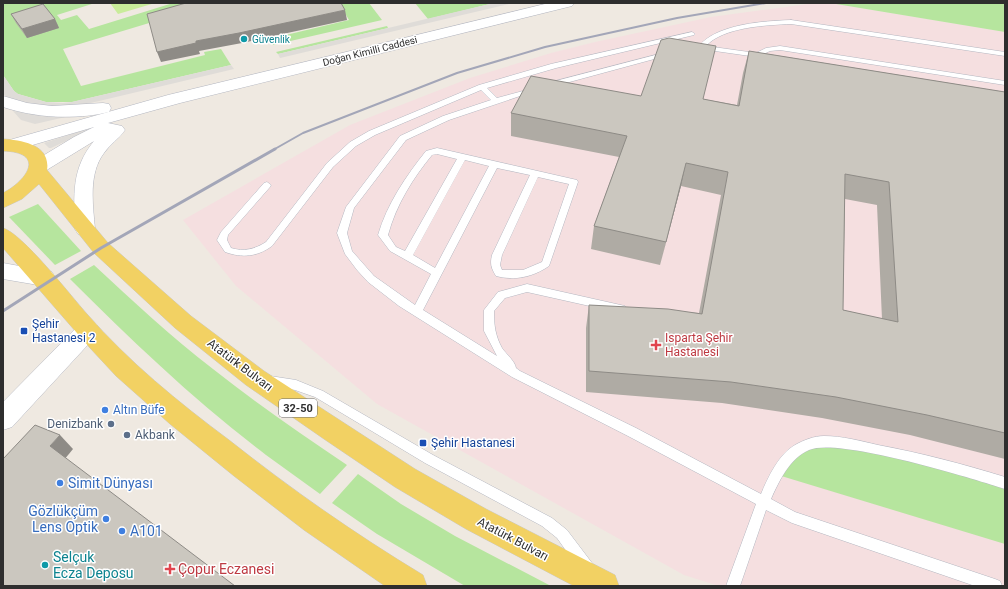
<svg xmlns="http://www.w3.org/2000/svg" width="1008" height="589" font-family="Roboto,sans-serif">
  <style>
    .medical { fill: #f5dfe0 }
    .green { fill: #b6e59e }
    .pitch { fill: #c9ec9a }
    .plaza { fill: #dfdcd8 }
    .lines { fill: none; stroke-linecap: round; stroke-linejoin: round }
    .service-casing { stroke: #b4b7c1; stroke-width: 1 }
    .tertiary-casing { stroke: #b4b7c1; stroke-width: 1 }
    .secondary-casing { stroke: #b4b7c1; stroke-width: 1 }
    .primary-casing { stroke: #c9c9c9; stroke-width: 1 }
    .service { fill: #fff; fill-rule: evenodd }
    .tertiary { fill: #fff; fill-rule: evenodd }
    .secondary { fill: #fff; fill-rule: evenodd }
    .primary { fill: #f2d163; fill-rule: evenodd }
    .rail-far1 { stroke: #a3a6b8; stroke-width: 2 }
    .rail { stroke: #a3a6b8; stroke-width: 3 }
    .wall { fill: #afaba4; fill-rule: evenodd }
    .shaded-wall { fill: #8e8b86 }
    .building { fill: #cbc7bf; stroke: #8e8b86; fill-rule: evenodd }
    .culture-dot { fill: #0f9aa8; stroke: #fff; stroke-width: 1.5 }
    .transit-dot { fill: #1a4fb4; stroke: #fff; stroke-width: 1.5 }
    .health-dot { fill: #e0444e; stroke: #fff; stroke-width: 1.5 }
    .shop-dot { fill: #3f7fe0; stroke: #fff; stroke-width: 1.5 }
    .service-dot { fill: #5c6f8a; stroke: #fff; stroke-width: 1.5 }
    .labels { text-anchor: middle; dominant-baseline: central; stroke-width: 3; stroke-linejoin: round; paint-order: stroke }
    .far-culture-label { font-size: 10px; fill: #0d838f; stroke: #fff; text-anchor: start }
    .far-street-label { font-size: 10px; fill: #2e2e2e; stroke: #fff }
    .shield { fill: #fff; stroke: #6d6d6d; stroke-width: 1 }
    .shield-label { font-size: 11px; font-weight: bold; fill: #2e2e2e }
    .transit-label { font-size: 12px; fill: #164399; stroke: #fff; text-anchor: start }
    .health-label { font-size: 12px; fill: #be3a42; stroke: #fff; text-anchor: start }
    .street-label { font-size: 12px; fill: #2e2e2e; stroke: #fff }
    .shop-label { font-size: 12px; fill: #366cbe; stroke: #fff; text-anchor: start }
    .service-label { font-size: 12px; fill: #4e5e75; stroke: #fff; text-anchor: end }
    .near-shop-label { font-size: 14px; fill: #366cbe; stroke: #fff; text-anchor: start }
    .near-culture-label { font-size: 14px; fill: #0d838f; stroke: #fff; text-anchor: start }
    .near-health-label { font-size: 14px; fill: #be3a42; stroke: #fff; text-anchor: start }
  </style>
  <rect width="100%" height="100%" fill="#efe9e1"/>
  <polygon class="medical" points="815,3 830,3 1005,32 1005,586 719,586 684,575 377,404 236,286 183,220 350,125 470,78 551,53 595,42 711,17"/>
  <g class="green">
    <polygon points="3,3 95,3 57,15 61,20 77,15 89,29 173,3 189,3 189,11 63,49 81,86 205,55 204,52 221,49 231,65 72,102 46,102 18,94 14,91 3,75"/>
    <polygon points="339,3 369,3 382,20 273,45 264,26 267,25 273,38 349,20"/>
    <polygon points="415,3 494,3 428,19"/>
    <polygon points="830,3 1005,3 1005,32"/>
    <polygon points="387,26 388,28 278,54 276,52"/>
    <polygon points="38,204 81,251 55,265 9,217"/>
    <path d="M 94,265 C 133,301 171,337 213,369 C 256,403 301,434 347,465 L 320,494 C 302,481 284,468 266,455 C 196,402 132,341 70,279 Z"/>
    <polygon points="837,442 1005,483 1005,544 778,475 797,450"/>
    <polygon points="358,474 401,504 455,536 551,586 465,586 377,534 332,503"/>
  </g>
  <polygon class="pitch" points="110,3 155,3 118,14"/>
  <g class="plaza">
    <polygon points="494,3 513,3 280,58 278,54"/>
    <polygon points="231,65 234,69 78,106 37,106 7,97 3,94 3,75 14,91 18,94 46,102 63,103 72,102"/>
    <polygon points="13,111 44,116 83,113 35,124 21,120"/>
    <polygon points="96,126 97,127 51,148 49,148 44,143"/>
  </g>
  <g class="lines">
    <defs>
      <g id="service">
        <path d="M 791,20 L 1005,52 L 1005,56 L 791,24 C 767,25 723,27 706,46 L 756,53 L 766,48 L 780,46 L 1005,81 L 1005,85 L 780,50 L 770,51 L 757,57 L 701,49 L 698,47 C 716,24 763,21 791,20 Z"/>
        <path d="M 692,32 L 695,34 L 694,35 L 556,68 L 487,88 L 497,98 L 534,88 L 538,90 L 449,120 L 406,140 L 354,208 L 347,233 L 352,251 L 374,276 L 415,305 L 431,274 L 390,251 L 378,235 C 387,204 406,176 426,151 L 437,148 L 577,180 L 578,182 L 549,266 C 533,277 515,281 496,276 C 491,268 490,264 492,255 L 530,175 L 497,168 L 423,310 L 497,356 L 484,331 L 484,310 L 498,292 L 527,284 L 625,306 L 626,309 L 625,312 L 621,313 L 527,292 L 505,298 L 494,311 C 494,325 495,335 502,348 C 506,354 515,361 516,368 L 520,371 L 636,428 L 761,494 C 768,477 779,454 795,445 C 804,440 814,436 824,436 C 842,436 861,441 878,445 C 921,453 963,464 1005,477 L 1005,489 C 971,478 838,437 809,450 C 790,458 779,481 771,499 L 795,512 L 995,579 L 1000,581 L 1002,586 L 975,586 L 792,523 L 766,510 L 740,586 L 726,586 L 756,504 L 628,436 L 512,377 L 399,306 L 368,282 L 357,270 L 345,254 L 337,233 L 346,207 L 400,136 L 443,116 L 491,100 L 481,90 L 375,135 L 356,146 L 333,167 L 272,246 C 257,257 242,258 225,252 L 217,240 L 221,232 L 264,183 L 267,182 L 271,185 L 270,187 L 228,235 L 227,240 L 231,248 C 244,252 255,249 266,242 L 327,163 L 350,142 L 369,131 L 479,85 L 551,64 ZM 437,154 L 457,159 L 405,251 L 396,247 L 388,235 C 396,205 413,178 432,155 ZM 465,160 L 489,166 L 435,268 L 413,255 ZM 538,177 L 569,184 L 542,262 L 523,270 L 502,270 L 500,265 L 502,255 Z"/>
        <polygon points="667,52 671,54 669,55 551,87 547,85 548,83"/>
        <polygon points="270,376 296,380 323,391 433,455 552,518 567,530 592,563 594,568 592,573 587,575 582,573 557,538 542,526 425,463 315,397 295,390 266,384 264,381 266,378"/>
      </g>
      <polygon id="tertiary" points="88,321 96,324 99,330 96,336 12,427 3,430 3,402 80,324"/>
      <g id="secondary">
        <path d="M 549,3 L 574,3 L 572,6 L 180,103 L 108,123 L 122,126 L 125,130 C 119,139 110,144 104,153 C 88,174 93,205 95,229 L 92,234 L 85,236 L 78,234 L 75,229 C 74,195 71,169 94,141 L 45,171 L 38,173 L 31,171 L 29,167 L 31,163 L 74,137 L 94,127 L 12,151 L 6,149 L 3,145 L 6,141 L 168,95 Z"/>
        <path d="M 3,96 L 27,103 L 52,106 L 103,103 L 109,104 L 111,108 L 109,112 C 75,120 36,118 3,107 Z"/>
        <polygon points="3,263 52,272 55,278 52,284 44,286 3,279"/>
      </g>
      <g id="primary">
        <path d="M 3,139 C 22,140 51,145 47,170 L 108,243 L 191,316 L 264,371 L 415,469 L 486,509 L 615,575 L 619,586 L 574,586 L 466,529 L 395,487 L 324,439 L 246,385 L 175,328 L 94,253 L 39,184 L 22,199 L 3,208 L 3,193 C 28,180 46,152 3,151 Z"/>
        <path d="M 3,228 C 22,233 71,296 87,314 C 129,362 178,402 229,440 C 291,489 355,534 423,575 L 427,586 L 385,586 L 304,530 L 234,476 L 170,424 L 116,376 L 90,348 L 3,248 Z"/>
      </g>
    </defs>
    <use href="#service" class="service-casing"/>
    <use href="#tertiary" class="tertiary-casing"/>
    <use href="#secondary" class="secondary-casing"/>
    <use href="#primary" class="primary-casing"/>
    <use href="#service" class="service"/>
    <use href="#tertiary" class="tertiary"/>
    <use href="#secondary" class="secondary"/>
    <use href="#primary" class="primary"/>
    <polyline class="rail-far1" points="273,150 303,133 457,73 545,47 677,18 766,3"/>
    <polyline class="rail" points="3,311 101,248 275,149"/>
  </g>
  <g class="wall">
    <polygon points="11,14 55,19 59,28 27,38 16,23"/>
    <path d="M 749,51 L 1005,92 L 1005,459 L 910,435 L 822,418 L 722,403 L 586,392 L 586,328 L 589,305 L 699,313 L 721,195 L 681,186 L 660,265 L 591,249 L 594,226 L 619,157 L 511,136 L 511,113 L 641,96 L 703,99 L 737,105 L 743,73 ZM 845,199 L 877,205 L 882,319 L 843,310 Z"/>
  </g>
  <g class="shaded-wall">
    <polygon points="345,10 347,20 242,43 199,51 200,54 161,62 157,52 196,41"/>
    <polygon points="55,19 59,28 27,38 22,29"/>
    <polygon points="686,163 681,186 660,265 666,242"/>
    <polygon points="60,435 73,449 64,460 50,446"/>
  </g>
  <g class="building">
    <polygon points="186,3 341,3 345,10 239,33 196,41 196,43 157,52 147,14"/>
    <polygon points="43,4 55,19 22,29 11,14"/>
    <path d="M 669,38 L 716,46 L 703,99 L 739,106 L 749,51 L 1005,92 L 1005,433 L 927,415 L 836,397 L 731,382 L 589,371 L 589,305 L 668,309 L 702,314 L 728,172 L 686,163 L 666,242 L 594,226 L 627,136 L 511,113 L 531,76 L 641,96 L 661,40 ZM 845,174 L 889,182 L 898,322 L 843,310 Z"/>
    <polygon points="35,425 60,435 50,446 235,586 3,586 3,459"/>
  </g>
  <g class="culture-dot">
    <circle cx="244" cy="39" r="4"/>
    <circle cx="45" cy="565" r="4"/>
  </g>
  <g class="transit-dot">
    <rect x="20" y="327" width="8" height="8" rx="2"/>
    <rect x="419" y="439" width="8" height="8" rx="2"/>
  </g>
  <g class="health-dot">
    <path d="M654 339h4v4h4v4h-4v4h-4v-4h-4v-4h4z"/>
    <path d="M168 563h4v4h4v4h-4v4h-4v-4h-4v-4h4z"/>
  </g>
  <g class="shop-dot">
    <circle cx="105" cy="410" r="4"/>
    <circle cx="60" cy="483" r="4"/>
    <circle cx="106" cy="519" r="4"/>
    <circle cx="122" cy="531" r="4"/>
  </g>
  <g class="service-dot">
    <circle cx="111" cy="424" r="4"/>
    <circle cx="127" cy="435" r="4"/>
  </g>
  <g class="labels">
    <g class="far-culture-label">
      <text x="252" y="39">Güvenlik</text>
    </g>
    <g class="far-street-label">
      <text transform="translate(370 51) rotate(-14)">Doğan Kimilli Caddesi</text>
    </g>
    <rect class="shield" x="279" y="399" width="38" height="18" rx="3"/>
    <g class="shield-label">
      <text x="298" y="408">32-50</text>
    </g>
    <g class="transit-label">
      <text x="32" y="324">Şehir<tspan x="32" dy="14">Hastanesi 2</tspan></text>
      <text x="431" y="443">Şehir Hastanesi</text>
    </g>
    <g class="health-label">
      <text x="665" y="338">Isparta Şehir<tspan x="665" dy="14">Hastanesi</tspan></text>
    </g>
    <g class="street-label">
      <text transform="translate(240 365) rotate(37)">Atatürk Bulvarı</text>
      <text transform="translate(513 539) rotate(28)">Atatürk Bulvarı</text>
    </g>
    <g class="shop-label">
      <text x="113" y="410">Altın Büfe</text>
    </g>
    <g class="service-label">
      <text x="103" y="424">Denizbank</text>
      <text x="135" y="435" text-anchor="start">Akbank</text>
    </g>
    <g class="near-shop-label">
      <text x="68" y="483">Simit Dünyası</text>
      <text x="98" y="511" text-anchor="end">Gözlükçüm<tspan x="98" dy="16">Lens Optik</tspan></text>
      <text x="130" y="531">A101</text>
    </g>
    <g class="near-culture-label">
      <text x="53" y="557">Selçuk<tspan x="53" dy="16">Ecza Deposu</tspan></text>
    </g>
    <g class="near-health-label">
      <text x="178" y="569">Çopur Eczanesi</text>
    </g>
  </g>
  <rect width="1008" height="589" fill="none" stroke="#2e2e2e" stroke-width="8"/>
</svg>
